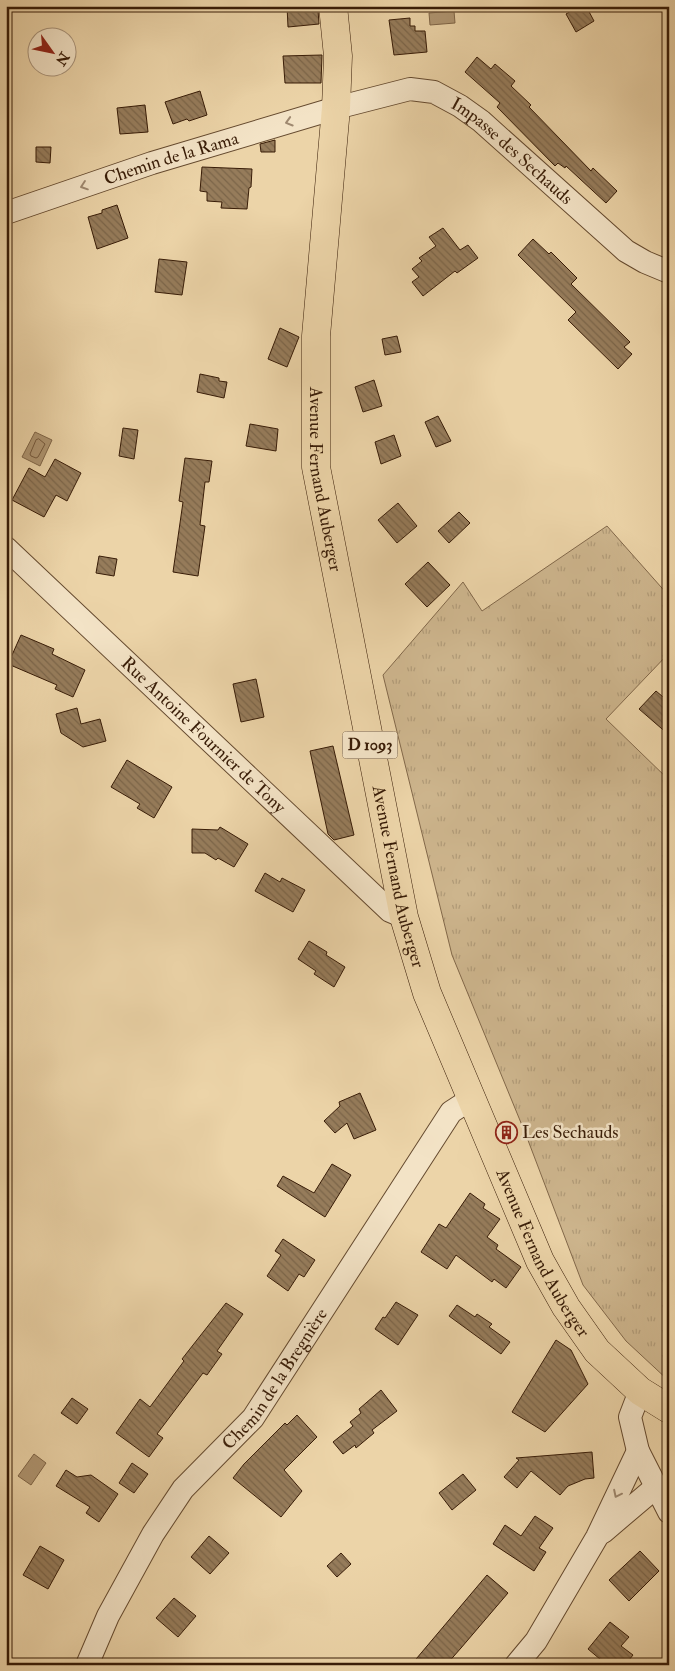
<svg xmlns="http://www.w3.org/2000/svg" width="675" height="1671" font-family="'IM FELL Double Pica',serif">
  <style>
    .grass { fill: url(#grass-tufts); stroke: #82684a }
    .water { fill: #af9571; stroke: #7f6547 }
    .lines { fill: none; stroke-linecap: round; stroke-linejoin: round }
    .shore { stroke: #74583c; stroke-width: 1 }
    .building { fill: url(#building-back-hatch); stroke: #381c07 }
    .minor-casing { stroke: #654a2f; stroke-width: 24 }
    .major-casing { stroke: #381c07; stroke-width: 29 }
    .minor { stroke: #f3e3c6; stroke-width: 22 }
    .major { stroke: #ecd4a8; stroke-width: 28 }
    .oneway { stroke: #9f8970 }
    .labels { text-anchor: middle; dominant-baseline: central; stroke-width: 5; stroke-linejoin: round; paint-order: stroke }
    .shield { fill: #f3e3c6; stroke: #705840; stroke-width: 1 }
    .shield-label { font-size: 16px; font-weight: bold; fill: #381c07 }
    .street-label { font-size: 18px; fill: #381c07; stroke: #f3e3c6 }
    .poi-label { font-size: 18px; fill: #381c07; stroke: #f3e3c6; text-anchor: start }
  </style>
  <defs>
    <pattern id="grass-tufts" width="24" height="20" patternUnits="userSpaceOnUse" patternTransform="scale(1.25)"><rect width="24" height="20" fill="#cdb58d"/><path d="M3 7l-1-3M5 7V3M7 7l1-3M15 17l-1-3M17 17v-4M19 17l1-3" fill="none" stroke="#b19b78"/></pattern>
    <pattern id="building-back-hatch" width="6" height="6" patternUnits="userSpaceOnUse" patternTransform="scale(1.25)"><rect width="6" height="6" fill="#967c5b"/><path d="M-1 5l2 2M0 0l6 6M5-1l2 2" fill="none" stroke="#7b6549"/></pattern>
  </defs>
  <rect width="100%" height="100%" fill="#ecd4a8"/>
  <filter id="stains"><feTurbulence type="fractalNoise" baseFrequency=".004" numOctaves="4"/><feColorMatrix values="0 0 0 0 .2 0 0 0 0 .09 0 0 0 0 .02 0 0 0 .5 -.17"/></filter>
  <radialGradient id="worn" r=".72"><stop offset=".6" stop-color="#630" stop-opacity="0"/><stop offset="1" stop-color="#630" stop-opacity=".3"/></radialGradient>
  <polygon class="grass" points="607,526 669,596 669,653 606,719 669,780 669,1381 626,1341 583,1285 526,1135 452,955 383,675 463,582 482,611"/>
  <g class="water">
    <polygon points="454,11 455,23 430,25 429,13"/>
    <polygon points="35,432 52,440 40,466 22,457"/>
    <polygon points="34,1454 46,1463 31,1485 18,1476"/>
  </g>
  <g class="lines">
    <polygon class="shore" points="39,439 45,444 38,457 36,458 31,456 30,454 36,440"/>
  </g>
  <g class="building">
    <polygon points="287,6 310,6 311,10 318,10 319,24 288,27"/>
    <polygon points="579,6 586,6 594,21 576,32 566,14"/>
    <polygon points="410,18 410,26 415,26 415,31 425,31 427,52 394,55 389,20"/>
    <polygon points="322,55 321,83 285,83 283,56"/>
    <polygon points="477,57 491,69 495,64 515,81 511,86 531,105 529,107 591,171 593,168 617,191 606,203 566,166 565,168 558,163 555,166 497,107 500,103 465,72"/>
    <polygon points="200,91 207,115 189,121 187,119 173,124 165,102"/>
    <polygon points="145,105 148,132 120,134 117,108"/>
    <polygon points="275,140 275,152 261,152 260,144"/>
    <polygon points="36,147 51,147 50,163 36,162"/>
    <polygon points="202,167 252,169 251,187 249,188 247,209 221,208 222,202 207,201 207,192 200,191"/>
    <polygon points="117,205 128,238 97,249 88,217 102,213 102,210"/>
    <polygon points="443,228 460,250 468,245 478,258 457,273 455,271 423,296 412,282 419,277 412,269 422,261 419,258 436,246 429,237"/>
    <polygon points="533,239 549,254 551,252 577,278 571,284 630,342 624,347 632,354 618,369 568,320 576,312 518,255"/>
    <polygon points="159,259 187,262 182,295 155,292"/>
    <polygon points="280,328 299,337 287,367 268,359"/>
    <polygon points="397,336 401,352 385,355 382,339"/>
    <polygon points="200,374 219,378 219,381 227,382 224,398 197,392"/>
    <polygon points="374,380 382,406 363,412 355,387"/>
    <polygon points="438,416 451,441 436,447 425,422"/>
    <polygon points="250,424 278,429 276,451 246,446"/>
    <polygon points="123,428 138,430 134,459 119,456"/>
    <polygon points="394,435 401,456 381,464 375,442"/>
    <polygon points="185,458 212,461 209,482 205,482 200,525 205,526 198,576 173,572 183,502 179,501"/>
    <polygon points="55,459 81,473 67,501 56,495 44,517 12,500 29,468 45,477"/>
    <polygon points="398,503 417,526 397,543 378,520"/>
    <polygon points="459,512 470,523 449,543 438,531"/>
    <polygon points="99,556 117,559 114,576 96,573"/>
    <polygon points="428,562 450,585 427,607 405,584"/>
    <polygon points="21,635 54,649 52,654 85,670 73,697 55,689 57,685 8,664"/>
    <polygon points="256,679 264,717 241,722 233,684"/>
    <polygon points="656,691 669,702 669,735 639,709"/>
    <polygon points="77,708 81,724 100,719 106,741 83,747 61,733 56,714"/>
    <polygon points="333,746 354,835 334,840 328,834 310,751"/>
    <polygon points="127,760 172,787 154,818 137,808 140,804 111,787"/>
    <polygon points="220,827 248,844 234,867 218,858 216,860 205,853 192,853 192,829 218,830"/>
    <polygon points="265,873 280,882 282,878 305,890 293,912 255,891"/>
    <polygon points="309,941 327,952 326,955 345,967 334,987 314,974 316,971 298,959"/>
    <polygon points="360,1093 376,1130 354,1139 347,1123 335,1133 324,1121 340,1106 339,1102"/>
    <polygon points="332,1164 351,1175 325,1217 277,1186 283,1176 314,1193"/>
    <polygon points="470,1193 485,1204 483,1208 500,1219 487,1237 498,1245 496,1249 521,1267 506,1288 494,1279 492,1282 456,1255 447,1269 421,1252 439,1224 446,1228"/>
    <polygon points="283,1239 315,1260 304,1277 299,1274 288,1291 267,1276 281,1255 275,1251"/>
    <polygon points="396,1302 418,1315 398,1345 375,1329 383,1317 385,1318"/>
    <polygon points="226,1303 243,1314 217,1351 222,1354 207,1375 203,1373 157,1434 163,1438 149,1457 116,1433 140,1399 150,1407 184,1361 182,1359"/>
    <polygon points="457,1305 475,1317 477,1314 492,1324 489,1327 510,1342 501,1354 449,1316"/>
    <polygon points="556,1340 571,1350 588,1384 545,1432 512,1412"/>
    <polygon points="381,1390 397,1411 372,1430 374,1433 356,1448 355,1445 343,1454 333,1442 353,1426 350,1422 361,1413 359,1409"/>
    <polygon points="72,1398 88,1409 77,1424 61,1413"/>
    <polygon points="297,1415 317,1437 284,1470 302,1491 281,1517 233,1478 244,1464 285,1423 287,1425"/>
    <polygon points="592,1452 594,1478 585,1479 568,1486 560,1495 531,1471 517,1488 504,1477 519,1460 516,1458"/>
    <polygon points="132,1463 148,1474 134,1493 119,1483"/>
    <polygon points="66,1470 77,1477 91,1475 118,1494 99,1522 86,1513 90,1507 56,1486"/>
    <polygon points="463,1474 476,1490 452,1510 439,1493"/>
    <polygon points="535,1516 553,1528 539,1548 546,1552 534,1571 493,1544 505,1525 521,1536"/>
    <polygon points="209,1536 229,1553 210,1574 191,1557"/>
    <polygon points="40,1546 64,1560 48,1589 23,1575"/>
    <polygon points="640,1551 659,1571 629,1601 609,1580"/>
    <polygon points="341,1553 351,1564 337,1577 327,1566"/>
    <polygon points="487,1575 508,1593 461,1648 446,1665 411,1665"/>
    <polygon points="174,1598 196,1616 178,1637 156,1618"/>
    <polygon points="610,1622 629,1637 621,1646 633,1655 625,1665 607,1665 588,1649"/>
  </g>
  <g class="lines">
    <defs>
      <g id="minor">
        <path id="s1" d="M 6,213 L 152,163 L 336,108 L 410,89 L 434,92 L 460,106 L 481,121 L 626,251 L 645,262 L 669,272"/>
        <path id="s2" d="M 6,548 L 390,911 L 404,917"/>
        <polyline points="640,1391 630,1417 638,1451 669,1512"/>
        <polyline points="603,1532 656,1487"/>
        <path id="s3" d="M 87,1665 L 108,1616 L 153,1534 L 183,1489 L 253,1418 L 451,1112 L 471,1099"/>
        <polyline points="516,1665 536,1641 597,1537 638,1451"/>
      </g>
      <g id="major">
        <path id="s4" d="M 333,6 L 338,56 L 336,108 L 316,336 L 316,467 L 404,917 L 427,993 L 540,1261 L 566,1307 L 597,1351 L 640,1391 L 669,1409"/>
      </g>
    </defs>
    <use href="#minor" class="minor-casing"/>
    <use href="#major" class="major-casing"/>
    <use href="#minor" class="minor"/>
    <use href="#major" class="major"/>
  </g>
  <defs><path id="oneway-chevron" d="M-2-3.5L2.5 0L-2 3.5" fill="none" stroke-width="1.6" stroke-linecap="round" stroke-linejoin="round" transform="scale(1.25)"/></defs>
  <g class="oneway">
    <use href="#oneway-chevron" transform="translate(289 122) rotate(163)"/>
    <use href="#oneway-chevron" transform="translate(84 186) rotate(161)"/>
    <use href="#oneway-chevron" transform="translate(617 1494) rotate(116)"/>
  </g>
  <defs>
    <symbol id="building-ring" viewBox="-11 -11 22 22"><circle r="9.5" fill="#f3e3c6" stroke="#8f2418" stroke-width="1.5"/><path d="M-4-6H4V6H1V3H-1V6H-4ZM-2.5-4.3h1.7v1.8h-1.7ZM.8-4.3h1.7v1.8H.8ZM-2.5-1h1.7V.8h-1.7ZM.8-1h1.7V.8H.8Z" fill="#8f2418"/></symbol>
  </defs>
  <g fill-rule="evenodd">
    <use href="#building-ring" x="494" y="1120" width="25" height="25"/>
  </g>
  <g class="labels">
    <rect class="shield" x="342.5" y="731.5" width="55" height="27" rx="4"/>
    <g class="shield-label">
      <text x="370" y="745">D 1093</text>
    </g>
    <g class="street-label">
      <text stroke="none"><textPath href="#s1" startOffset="545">Impasse des Sechauds</textPath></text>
      <text stroke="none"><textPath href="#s1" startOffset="174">Chemin de la Rama</textPath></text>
      <text stroke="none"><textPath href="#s4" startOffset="475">Avenue Fernand Auberger</textPath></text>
      <text stroke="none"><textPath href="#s2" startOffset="272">Rue Antoine Fournier de Tony</textPath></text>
      <text stroke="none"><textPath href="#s4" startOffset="880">Avenue Fernand Auberger</textPath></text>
      <text stroke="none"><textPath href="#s4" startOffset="1285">Avenue Fernand Auberger</textPath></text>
      <text stroke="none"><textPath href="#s3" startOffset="345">Chemin de la Bregnière</textPath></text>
    </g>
    <g class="poi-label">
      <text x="522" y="1132">Les Sechauds</text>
    </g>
  </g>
  <rect width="675" height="1671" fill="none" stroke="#ecd4a8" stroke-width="25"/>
  <rect x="8" y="8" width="660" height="1656" fill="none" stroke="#381c07" stroke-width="2.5"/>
  <rect x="12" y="12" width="650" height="1646" fill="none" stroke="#381c07"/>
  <g transform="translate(52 52) rotate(123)"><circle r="24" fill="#f3e3c6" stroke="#a8937a"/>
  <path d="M0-4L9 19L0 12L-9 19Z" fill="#8f2418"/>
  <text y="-8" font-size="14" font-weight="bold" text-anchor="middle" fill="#381c07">N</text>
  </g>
  <rect width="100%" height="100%" filter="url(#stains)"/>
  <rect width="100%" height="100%" fill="url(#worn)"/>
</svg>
